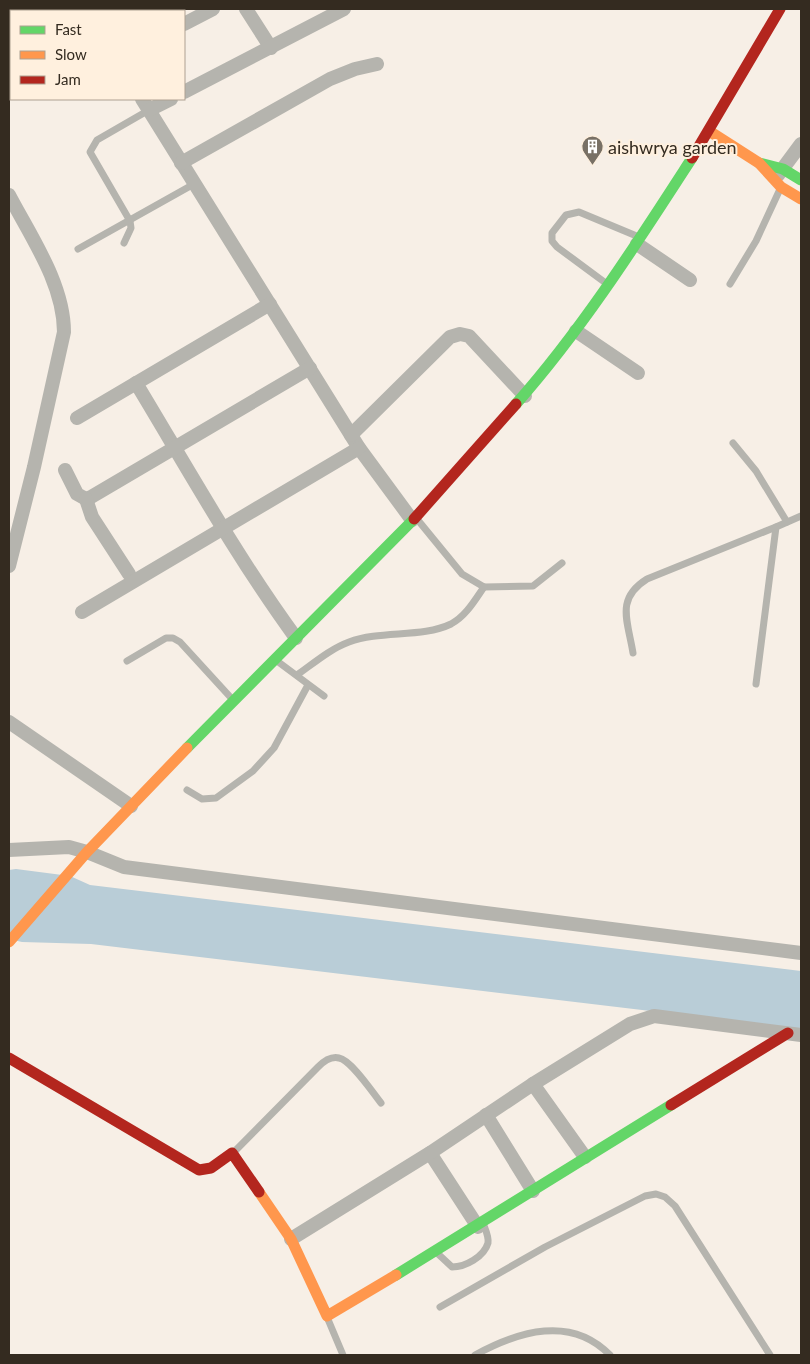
<svg xmlns="http://www.w3.org/2000/svg" width="810" height="1364" font-family="Lato,sans-serif">
  <style>
    .water { fill: #b9cdd7 }
    .lines { fill: none; stroke-linecap: round; stroke-linejoin: round }
    .lane { stroke: #b5b4ae; stroke-width: 7 }
    .street { stroke: #b5b4ae; stroke-width: 14 }
    .fast { stroke: #63d668; stroke-width: 11 }
    .slow { stroke: #ff974d; stroke-width: 11 }
    .jam { stroke: #b3261e; stroke-width: 11 }
    .labels { text-anchor: middle; dominant-baseline: central; stroke-width: 4; stroke-linejoin: round; paint-order: stroke }
    .poi-label { font-size: 18px; fill: #342b20; stroke: #fff0de; text-anchor: start }
  </style>
  <rect width="100%" height="100%" fill="#f7efe6"/>
  <polygon class="water" points="16,869 70,876 90,885 801,971 801,1029 91,944 22,942 9,939 9,870"/>
  <g class="lines">
    <g class="lane">
      <polyline points="124,243 131,228 130,221 90,152 97,140 149,110"/>
      <polyline points="78,249 194,184"/>
      <polyline points="607,284 557,247 552,241 552,233 566,215 579,212 639,237"/>
      <polyline points="730,284 756,241 781,187"/>
      <polyline points="733,443 756,471 787,522"/>
      <polyline points="417,519 462,574 484,587 533,586 562,563"/>
      <path d="M 633,653 C 628,621 615,599 647,579 L 776,527"/>
      <polyline points="127,661 166,638 173,638 180,642 233,700"/>
      <polyline points="277,661 324,696"/>
      <path d="M 297,675 C 314,663 330,649 349,642 C 381,630 422,638 451,624 C 466,616 475,600 484,587"/>
      <polyline points="756,684 776,527 801,516"/>
      <polyline points="187,790 202,799 216,798 253,771 274,748 308,685"/>
      <path d="M 233,1153 L 318,1067 C 323,1062 331,1056 339,1058 C 351,1060 373,1093 381,1103"/>
      <path d="M 436,1252 L 452,1267 C 465,1267 484,1257 488,1243 C 489,1236 485,1229 483,1223"/>
      <polyline points="440,1307 545,1247 645,1196 656,1194 665,1197 675,1206 770,1355"/>
      <polyline points="327,1317 343,1355"/>
      <path d="M 475,1355 C 519,1331 571,1315 610,1355"/>
    </g>
    <g class="street">
      <polyline points="246,9 271,48"/>
      <polyline points="90,11 95,9"/>
      <polyline points="184,24 213,9"/>
      <polyline points="9,37 11,41"/>
      <polyline points="9,53 11,51"/>
      <polyline points="184,92 344,9"/>
      <polyline points="142,99 359,448 412,520"/>
      <polyline points="149,110 171,99"/>
      <polyline points="181,163 330,79 355,69 377,64"/>
      <polyline points="778,175 801,144"/>
      <path d="M 9,195 C 31,237 64,284 64,332 L 34,467 L 9,566"/>
      <polyline points="637,244 690,280"/>
      <polyline points="576,331 638,373"/>
      <path d="M 136,383 C 188,469 236,556 296,638"/>
      <polyline points="77,418 270,304"/>
      <polyline points="351,435 450,337 460,334 469,336 525,396"/>
      <polyline points="65,470 77,494 86,499 91,497 310,368"/>
      <polyline points="86,499 92,517 129,574"/>
      <polyline points="82,612 359,448"/>
      <polyline points="9,722 131,806"/>
      <polyline points="9,850 69,847 87,852 124,867 801,953"/>
      <polyline points="533,1084 585,1157"/>
      <polyline points="486,1115 533,1191"/>
      <polyline points="430,1153 478,1227"/>
      <polyline points="291,1239 430,1153 533,1084 630,1024 654,1016 801,1035"/>
    </g>
    <g class="fast">
      <polyline points="759,163 783,169 801,180"/>
      <path d="M 516,404 C 583,328 637,243 692,158"/>
      <polyline points="187,748 414,519"/>
      <polyline points="396,1275 671,1105"/>
    </g>
    <g class="slow">
      <polyline points="709,131 759,163 781,187 801,199"/>
      <polyline points="9,942 87,852 187,748"/>
      <polyline points="259,1192 291,1239 327,1316 396,1275"/>
    </g>
    <g class="jam">
      <polyline points="692,158 780,9"/>
      <polyline points="414,519 516,404"/>
      <polyline points="9,1058 199,1170 211,1168 232,1153 259,1192"/>
      <polyline points="671,1105 788,1033"/>
    </g>
  </g>
  <defs>
    <symbol id="building-pin" viewBox="-11 -11 22 30"><path d="M0 17L-7.5 6A9.5 9.5 0 1 1 7.5 6Z" fill="#787065" stroke="#fff0de"/><path d="M-4-6H4V6H1V3H-1V6H-4ZM-2.5-4.3h1.7v1.8h-1.7ZM.8-4.3h1.7v1.8H.8ZM-2.5-1h1.7V.8h-1.7ZM.8-1h1.7V.8H.8Z" fill="#fff"/></symbol>
  </defs>
  <g fill-rule="evenodd">
    <use href="#building-pin" x="580" y="134" width="25" height="34"/>
  </g>
  <g class="labels">
    <g class="poi-label">
      <text x="608" y="147">aishwrya garden</text>
    </g>
  </g>
  <rect width="810" height="1364" fill="none" stroke="#342b20" stroke-width="20"/>
  <rect x="10" y="10" width="175" height="90" fill="#fff0de" stroke="#aea192"/>
  <rect x="20" y="26" width="25" height="8" fill="#63d668" stroke="#aea192"/>
  <text x="55" y="35" font-size="15" fill="#342b20">Fast</text>
  <rect x="20" y="51" width="25" height="8" fill="#ff974d" stroke="#aea192"/>
  <text x="55" y="60" font-size="15" fill="#342b20">Slow</text>
  <rect x="20" y="76" width="25" height="8" fill="#b3261e" stroke="#aea192"/>
  <text x="55" y="85" font-size="15" fill="#342b20">Jam</text>
</svg>
